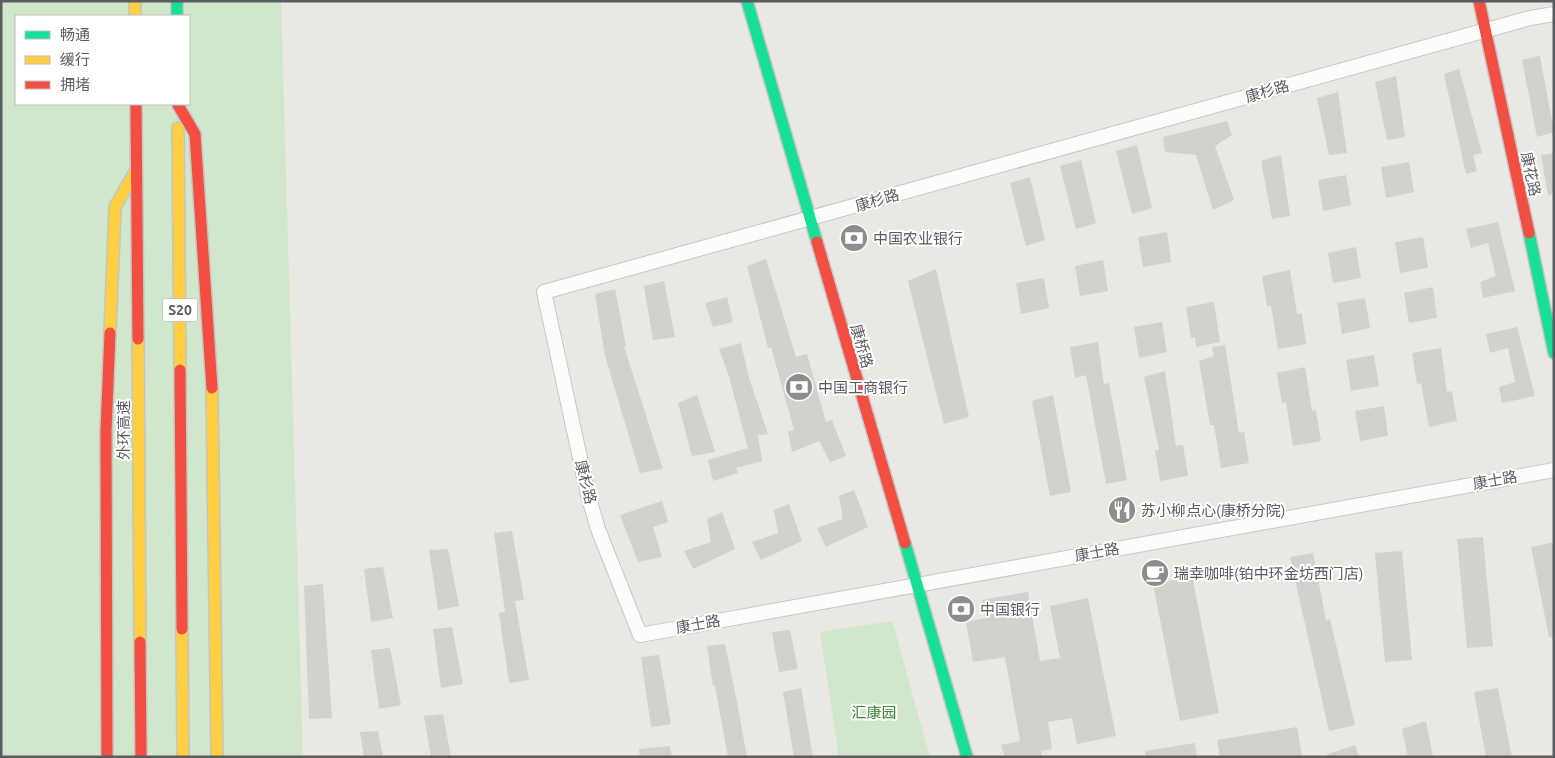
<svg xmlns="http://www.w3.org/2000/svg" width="1555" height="758" font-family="Ubuntu,'Noto Sans SC',sans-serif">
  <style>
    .green { fill: #d1e7cc; fill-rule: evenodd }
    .building { fill: #d2d1cd }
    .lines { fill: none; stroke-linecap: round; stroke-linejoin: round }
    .street-casing { stroke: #c6c6c5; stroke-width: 16 }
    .fast-casing { stroke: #c5c5c3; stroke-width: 14 }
    .slow-casing { stroke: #c5c5c3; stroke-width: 14 }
    .jam-casing { stroke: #c5c5c3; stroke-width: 14 }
    .street { stroke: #fcfcfb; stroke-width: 14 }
    .fast { stroke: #16e098; stroke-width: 11 }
    .slow { stroke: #ffcf43; stroke-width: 11 }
    .jam { stroke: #f24e42; stroke-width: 11 }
    .labels { text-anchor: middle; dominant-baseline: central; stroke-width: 4; stroke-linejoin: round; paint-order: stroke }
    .shield { fill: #fff; stroke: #8b8e90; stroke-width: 1 }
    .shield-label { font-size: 14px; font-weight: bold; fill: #595d61 }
    .street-label { font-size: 15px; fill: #595d61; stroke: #fff }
    .poi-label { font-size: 15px; fill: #595d61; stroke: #fff; text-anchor: start }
    .park-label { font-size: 15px; fill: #358732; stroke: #fff }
  </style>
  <rect width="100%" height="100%" fill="#e9e8e2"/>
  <g class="green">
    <path d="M 1,1 L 281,1 L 303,757 L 1,757 ZM 16,16 L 189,16 L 189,104 L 16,104 Z"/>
    <polygon points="892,621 930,757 839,757 820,632"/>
  </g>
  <g class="building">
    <polygon points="1540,56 1554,132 1537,137 1522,60"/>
    <polygon points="1459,69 1482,153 1473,155 1477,171 1466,174 1444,74"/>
    <polygon points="1396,76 1405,137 1387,140 1375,82"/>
    <polygon points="1338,92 1347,153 1329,155 1317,98"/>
    <polygon points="1227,121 1232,135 1215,146 1234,200 1213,210 1196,155 1165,152 1163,137"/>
    <polygon points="1137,145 1152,208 1132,214 1116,151"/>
    <polygon points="1554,153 1554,194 1548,195 1541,155"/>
    <polygon points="1281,155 1290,216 1272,219 1261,161"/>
    <polygon points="1081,160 1096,223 1076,229 1060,166"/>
    <polygon points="1409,162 1414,192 1386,198 1381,167"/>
    <polygon points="1346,175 1351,205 1323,211 1318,180"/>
    <polygon points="1030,177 1045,240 1026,246 1010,183"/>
    <polygon points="1498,222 1515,291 1483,298 1480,282 1496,276 1488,243 1471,248 1466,229"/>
    <polygon points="1167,232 1171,262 1143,267 1138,237"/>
    <polygon points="1423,237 1428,268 1400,273 1395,242"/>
    <polygon points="1356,247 1361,278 1333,283 1328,253"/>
    <polygon points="766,259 796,357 807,354 826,422 832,420 846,456 830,462 819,441 792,452 788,432 794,430 771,347 768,348 747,266"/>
    <polygon points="1103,260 1108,291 1080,296 1075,266"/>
    <polygon points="936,269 969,417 944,424 908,281"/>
    <polygon points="1290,270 1297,314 1302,313 1306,344 1278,349 1271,306 1267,306 1262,276"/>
    <polygon points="1044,278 1049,308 1021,314 1016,283"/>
    <polygon points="664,281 675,337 653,340 644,286"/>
    <polygon points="1433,287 1437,318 1409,323 1404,293"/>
    <polygon points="615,289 626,346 624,346 663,469 640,473 605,356 595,294"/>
    <polygon points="727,297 733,322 713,327 705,303"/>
    <polygon points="1365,298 1370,328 1342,334 1337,303"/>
    <polygon points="1214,302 1220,342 1196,347 1195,337 1191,338 1186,307"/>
    <polygon points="1162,322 1167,352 1139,358 1134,327"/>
    <polygon points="1517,327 1535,396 1502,403 1499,387 1515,382 1508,348 1490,353 1486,334"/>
    <polygon points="1098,342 1104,384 1109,383 1127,480 1106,484 1086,375 1075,378 1070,347"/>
    <polygon points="741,343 749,378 768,434 758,435 762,461 736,468 738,473 713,481 708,460 748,448 728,373 719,349"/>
    <polygon points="1225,345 1239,433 1244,432 1249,463 1221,468 1214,425 1210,425 1199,361 1214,356 1212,347"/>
    <polygon points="1441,348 1447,392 1452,391 1457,421 1429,427 1421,383 1417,384 1412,353"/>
    <polygon points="1374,355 1379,386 1351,391 1346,360"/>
    <polygon points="1305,367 1312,411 1316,410 1321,441 1293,446 1286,402 1282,403 1277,373"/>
    <polygon points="1165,371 1176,446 1183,445 1188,476 1160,481 1155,450 1159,450 1144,377"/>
    <polygon points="697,395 715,452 692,456 678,403"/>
    <polygon points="1053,395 1071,492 1050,496 1032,401"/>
    <polygon points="1384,406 1388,436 1360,441 1355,411"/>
    <polygon points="854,490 868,527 826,547 817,528 843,519 839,496"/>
    <polygon points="662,501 668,522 653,527 662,557 638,562 620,515"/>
    <polygon points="789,504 802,541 761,560 752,542 778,533 774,510"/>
    <polygon points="722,512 735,549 693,569 684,551 711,542 707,519"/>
    <polygon points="512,531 524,600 515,601 529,680 509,683 499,613 505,612 494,533"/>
    <polygon points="1483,537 1493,646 1467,648 1457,539"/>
    <polygon points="1554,542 1554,637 1549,637 1531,547"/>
    <polygon points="448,549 459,606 438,610 429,550"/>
    <polygon points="1402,551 1412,660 1385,662 1375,553"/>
    <polygon points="1313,553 1326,620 1330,619 1355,725 1329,731 1290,557"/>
    <polygon points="383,567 393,618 371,622 364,569"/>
    <polygon points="1192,576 1219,713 1180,721 1153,584"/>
    <polygon points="323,584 332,718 309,719 304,586"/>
    <polygon points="1028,592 1040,661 1060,658 1050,606 1088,598 1116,736 1077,744 1072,718 1048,722 1052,749 1041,751 1042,757 1005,757 1001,745 1020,741 1005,657 973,662 966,622 985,618 982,600"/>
    <polygon points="452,627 463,684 441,688 433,629"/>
    <polygon points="790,630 798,669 779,672 772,632"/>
    <polygon points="725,644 736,697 747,757 728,757 715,686 713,686 707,646"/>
    <polygon points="390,648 401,705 379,709 371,650"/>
    <polygon points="659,655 671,724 651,727 641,657"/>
    <polygon points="801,688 813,757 794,757 783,692"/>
    <polygon points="1498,688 1512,757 1486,757 1474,692"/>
    <polygon points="443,714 451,757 431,757 424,716"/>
    <polygon points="1426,721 1433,757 1408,757 1402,729"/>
    <polygon points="1297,727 1302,757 1220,757 1217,740"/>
    <polygon points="378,731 383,757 364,757 360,732"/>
    <polygon points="1195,743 1197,757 1146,757 1145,751"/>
    <polygon points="1355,745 1359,757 1326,757 1326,755"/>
    <polygon points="670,746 672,757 640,757 639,749"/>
  </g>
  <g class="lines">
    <defs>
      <polyline id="street" points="1554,14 1530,18 544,292 588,495 598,529 640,635 1554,470"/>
      <g id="fast">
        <polyline points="177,1 177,16"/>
        <polyline points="747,1 817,242"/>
        <polyline points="1529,233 1554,353"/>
        <polyline points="905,543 967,757"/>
      </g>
      <g id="slow">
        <polyline points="135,1 135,16"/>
        <polyline points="178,128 180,370"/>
        <polyline points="110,333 115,207 136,170"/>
        <polyline points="138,339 140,642"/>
        <polyline points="212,388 217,757"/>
        <polyline points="182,629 183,757"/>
      </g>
      <g id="jam">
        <polyline points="1479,1 1529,233"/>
        <polyline points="136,104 138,339"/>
        <polyline points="178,105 195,134 212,388"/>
        <polyline points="817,242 905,543"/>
        <polyline points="180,370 182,629"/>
        <polyline points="140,642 141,757"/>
        <polyline points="107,757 106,431 110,333"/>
      </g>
    </defs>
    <use href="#street" class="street-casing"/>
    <use href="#fast" class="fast-casing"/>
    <use href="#slow" class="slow-casing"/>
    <use href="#jam" class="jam-casing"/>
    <use href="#street" class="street"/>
    <use href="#fast" class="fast"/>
    <use href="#slow" class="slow"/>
    <use href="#jam" class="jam"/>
  </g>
  <defs>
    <symbol id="bank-disc" viewBox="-11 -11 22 22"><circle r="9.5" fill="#8b8e8e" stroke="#fff"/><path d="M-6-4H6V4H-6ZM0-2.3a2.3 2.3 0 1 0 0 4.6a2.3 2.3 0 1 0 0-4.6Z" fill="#fff"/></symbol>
    <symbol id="restaurant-disc" viewBox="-11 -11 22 22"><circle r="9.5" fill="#8b8e8e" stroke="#fff"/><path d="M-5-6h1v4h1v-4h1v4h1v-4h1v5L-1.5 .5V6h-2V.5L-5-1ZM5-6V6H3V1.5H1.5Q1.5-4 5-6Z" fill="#fff"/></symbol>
    <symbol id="cafe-disc" viewBox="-11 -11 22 22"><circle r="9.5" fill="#8b8e8e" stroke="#fff"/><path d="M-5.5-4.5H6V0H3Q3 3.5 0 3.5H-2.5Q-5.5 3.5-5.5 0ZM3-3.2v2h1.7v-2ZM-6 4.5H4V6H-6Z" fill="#fff"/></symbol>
  </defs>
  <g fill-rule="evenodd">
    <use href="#bank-disc" x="838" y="222" width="32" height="32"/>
    <use href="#bank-disc" x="783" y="371" width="32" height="32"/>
    <use href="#restaurant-disc" x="1106" y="494" width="32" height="32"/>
    <use href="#cafe-disc" x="1139" y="557" width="32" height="32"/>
    <use href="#bank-disc" x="945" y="593" width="32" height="32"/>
  </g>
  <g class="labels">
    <rect class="shield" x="162.5" y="298.5" width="35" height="23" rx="4"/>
    <g class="shield-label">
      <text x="180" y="310">S20</text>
    </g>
    <g class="street-label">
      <text transform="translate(1267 91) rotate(-16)">康杉路</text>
      <text transform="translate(1531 174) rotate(78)">康花路</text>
      <text transform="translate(877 200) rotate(-16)">康杉路</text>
      <text transform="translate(862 346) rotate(74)">康桥路</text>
      <text transform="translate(123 430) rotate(-90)">外环高速</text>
      <text transform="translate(1495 480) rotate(-10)">康士路</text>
      <text transform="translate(586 482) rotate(76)">康杉路</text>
      <text transform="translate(1097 552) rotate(-10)">康士路</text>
      <text transform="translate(698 624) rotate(-10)">康士路</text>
    </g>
    <g class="poi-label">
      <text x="873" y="238">中国农业银行</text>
      <text x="818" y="387">中国工商银行</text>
      <text x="1141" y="510">苏小柳点心(康桥分院)</text>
      <text x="1174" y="573">瑞幸咖啡(铂中环金坊西门店)</text>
      <text x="980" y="609">中国银行</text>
    </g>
    <g class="park-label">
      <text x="874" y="712">汇康园</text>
    </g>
  </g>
  <rect width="1555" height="758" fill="none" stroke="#595d61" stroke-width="5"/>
  <rect x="15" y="15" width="175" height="90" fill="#ffffff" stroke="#bdbec0"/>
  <rect x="25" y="31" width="25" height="8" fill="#16e098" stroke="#bdbec0"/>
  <text x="60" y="40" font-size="15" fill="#595d61">畅通</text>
  <rect x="25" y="56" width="25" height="8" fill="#ffcf43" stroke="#bdbec0"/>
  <text x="60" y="65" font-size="15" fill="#595d61">缓行</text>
  <rect x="25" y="81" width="25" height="8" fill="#f24e42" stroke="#bdbec0"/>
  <text x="60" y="90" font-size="15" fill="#595d61">拥堵</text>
</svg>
